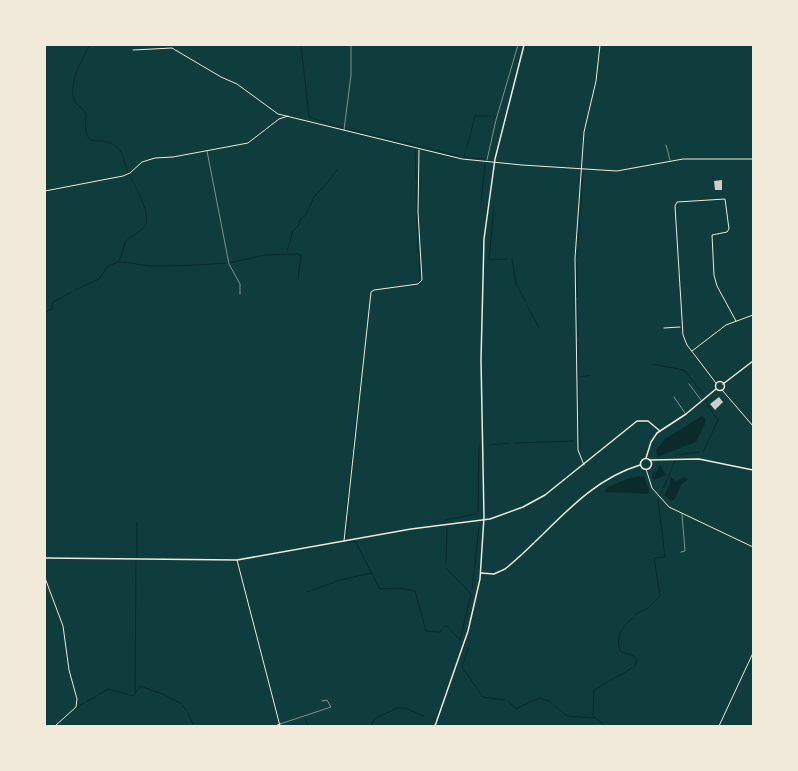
<svg xmlns="http://www.w3.org/2000/svg" width="798" height="771" font-family="'Roboto Condensed',sans-serif">
  <style>
    .water { fill: #0a2a2b }
    .lines { fill: none; stroke-linecap: round; stroke-linejoin: round }
    .stream { stroke: #0a2a2b; stroke-width: 1 }
    .building { fill: #cfcfc3 }
    .service { stroke: #f1e9da; stroke-width: 0.5 }
    .minor { stroke: #f1e9da; stroke-width: 1 }
    .tertiary { stroke: #f1e9da; stroke-width: 1.5 }
    .secondary { stroke: #f1e9da; stroke-width: 1.5 }
  </style>
  <rect width="100%" height="100%" fill="#0f3d3e"/>
  <g class="water">
    <polygon points="702,416 705,418 705,424 696,442 657,457 656,450 665,439"/>
    <polygon points="660,465 666,475 654,480 652,475 657,471"/>
    <polygon points="644,476 650,494 605,492 606,488 630,478"/>
    <polygon points="670,476 676,481 684,477 688,479 681,485 674,500 671,501 664,495 670,485"/>
  </g>
  <g class="lines">
    <g class="stream">
      <polyline points="301,45 309,117 343,128"/>
      <polyline points="347,129 459,156"/>
      <polyline points="467,147 475,116 495,116"/>
      <polyline points="415,150 416,180"/>
      <polyline points="465,153 464,157 485,159"/>
      <polyline points="416,184 418,254"/>
      <polyline points="481,202 485,164"/>
      <polyline points="494,207 489,260 507,259"/>
      <polyline points="578,244 583,172"/>
      <polyline points="287,251 293,231 298,226 301,218 305,216 315,195 322,189 338,169"/>
      <polyline points="419,257 420,279"/>
      <polyline points="577,258 578,248"/>
      <polyline points="512,259 516,284 525,301"/>
      <polyline points="577,261 577,297"/>
      <path d="M 119,262 C 131,262 142,266 153,266 C 178,266 201,265 226,263"/>
      <polyline points="229,263 265,255 298,254 301,256 298,279"/>
      <path d="M 75,290 L 99,279 L 108,266 L 118,262 L 121,257 L 125,242 C 130,236 142,233 146,224 C 150,210 134,185 128,172 C 124,164 124,153 117,147 C 99,132 83,156 86,114 C 83,109 77,105 74,100 C 68,84 82,59 90,45"/>
      <polyline points="577,301 578,338"/>
      <polyline points="526,304 539,328"/>
      <polyline points="45,312 52,309 53,302 72,292"/>
      <polyline points="578,342 578,376"/>
      <polyline points="652,364 684,370 704,395"/>
      <polyline points="580,377 591,375"/>
      <polyline points="578,378 579,413"/>
      <polyline points="579,416 580,441"/>
      <polyline points="580,441 580,449"/>
      <polyline points="514,443 574,441"/>
      <polyline points="489,445 509,443"/>
      <polyline points="353,448 359,391"/>
      <polyline points="703,452 718,420 706,403 707,400"/>
      <polyline points="675,457 676,455 699,452"/>
      <polyline points="660,496 675,461"/>
      <polyline points="478,511 479,445"/>
      <polyline points="346,515 353,452"/>
      <polyline points="445,520 477,514"/>
      <polyline points="346,539 349,516"/>
      <polyline points="347,542 355,541 380,589 398,588 415,591 426,631 440,632 442,630"/>
      <polyline points="137,558 137,522"/>
      <polyline points="446,563 447,528"/>
      <polyline points="472,589 479,528"/>
      <polyline points="307,592 340,580 371,573"/>
      <polyline points="634,615 648,608 660,596 654,558 665,557 658,499"/>
      <path d="M 633,618 C 623,625 614,639 621,652 L 634,656 L 637,661 L 635,666"/>
      <polyline points="444,627 446,625 460,640 471,594 446,568"/>
      <polyline points="469,646 462,667 483,697 505,700"/>
      <polyline points="135,693 136,561"/>
      <polyline points="508,701 516,709 539,698 549,701 567,716 594,718"/>
      <polyline points="86,702 108,689 133,696 140,686 165,695 180,703"/>
      <polyline points="182,705 187,711"/>
      <polyline points="75,709 84,703"/>
      <polyline points="188,713 194,726"/>
      <polyline points="305,718 308,726"/>
      <polyline points="62,719 67,714"/>
      <polyline points="57,726 60,722"/>
      <polyline points="371,726 374,719 397,708 405,708 424,716"/>
      <polyline points="605,726 593,716 594,690 632,668"/>
    </g>
  </g>
  <g class="building">
    <polygon points="722,180 722,190 715,190 714,181"/>
    <polygon points="719,397 723,402 715,410 710,404"/>
  </g>
  <g class="lines">
    <g class="service">
      <polyline points="344,130 351,75 351,45"/>
      <polyline points="666,145 670,160"/>
      <polyline points="207,151 229,264 240,284 240,294"/>
      <polyline points="487,160 496,120 518,45"/>
      <polyline points="689,384 701,400"/>
      <polyline points="674,397 685,413"/>
      <polyline points="681,552 685,551 682,514"/>
      <polyline points="280,724 331,707 327,700 322,701"/>
    </g>
    <g class="minor">
      <polyline points="133,50 172,48 221,77 237,84 278,114 462,159 522,165 617,171 683,159 753,159"/>
      <polyline points="45,191 123,176 130,173 142,162 155,158 173,157 248,143 279,119 288,116"/>
      <polyline points="664,328 680,327"/>
      <polyline points="692,351 726,325 753,315"/>
      <polyline points="716,383 687,345 683,335 675,206 677,202 725,199 729,229 727,232 712,235 714,275 717,286 736,321"/>
      <polyline points="722,390 753,426"/>
      <polyline points="584,465 578,450 575,258 584,132 596,81 600,45"/>
      <polyline points="646,469 652,488 669,507 753,547"/>
      <polyline points="344,541 371,292 374,290 418,284 422,280 418,212 419,150"/>
      <polyline points="237,560 280,726"/>
      <polyline points="45,578 63,626 69,670 77,699 76,707 55,726"/>
      <polyline points="275,726 280,724"/>
      <polyline points="719,726 753,653"/>
    </g>
    <g class="tertiary">
      <circle cx="720" cy="386" r="4.5"/>
      <polyline points="723,384 753,361"/>
      <polyline points="646,458 651,442 657,433 686,414 716,389"/>
      <polyline points="45,558 237,560 411,529 490,519 523,507 545,495 637,421 648,421 660,431"/>
    </g>
    <g class="secondary">
      <circle cx="646" cy="464" r="5.5"/>
      <polyline points="650,460 699,459 753,470"/>
      <path d="M 481,573 L 494,574 L 505,569 C 550,533 583,482 640,465"/>
      <polyline points="435,726 468,631 480,579 484,517 481,360 484,239 495,159 524,45"/>
    </g>
  </g>
  <rect width="798" height="771" fill="none" stroke="#f1e9da" stroke-width="92"/>
</svg>
